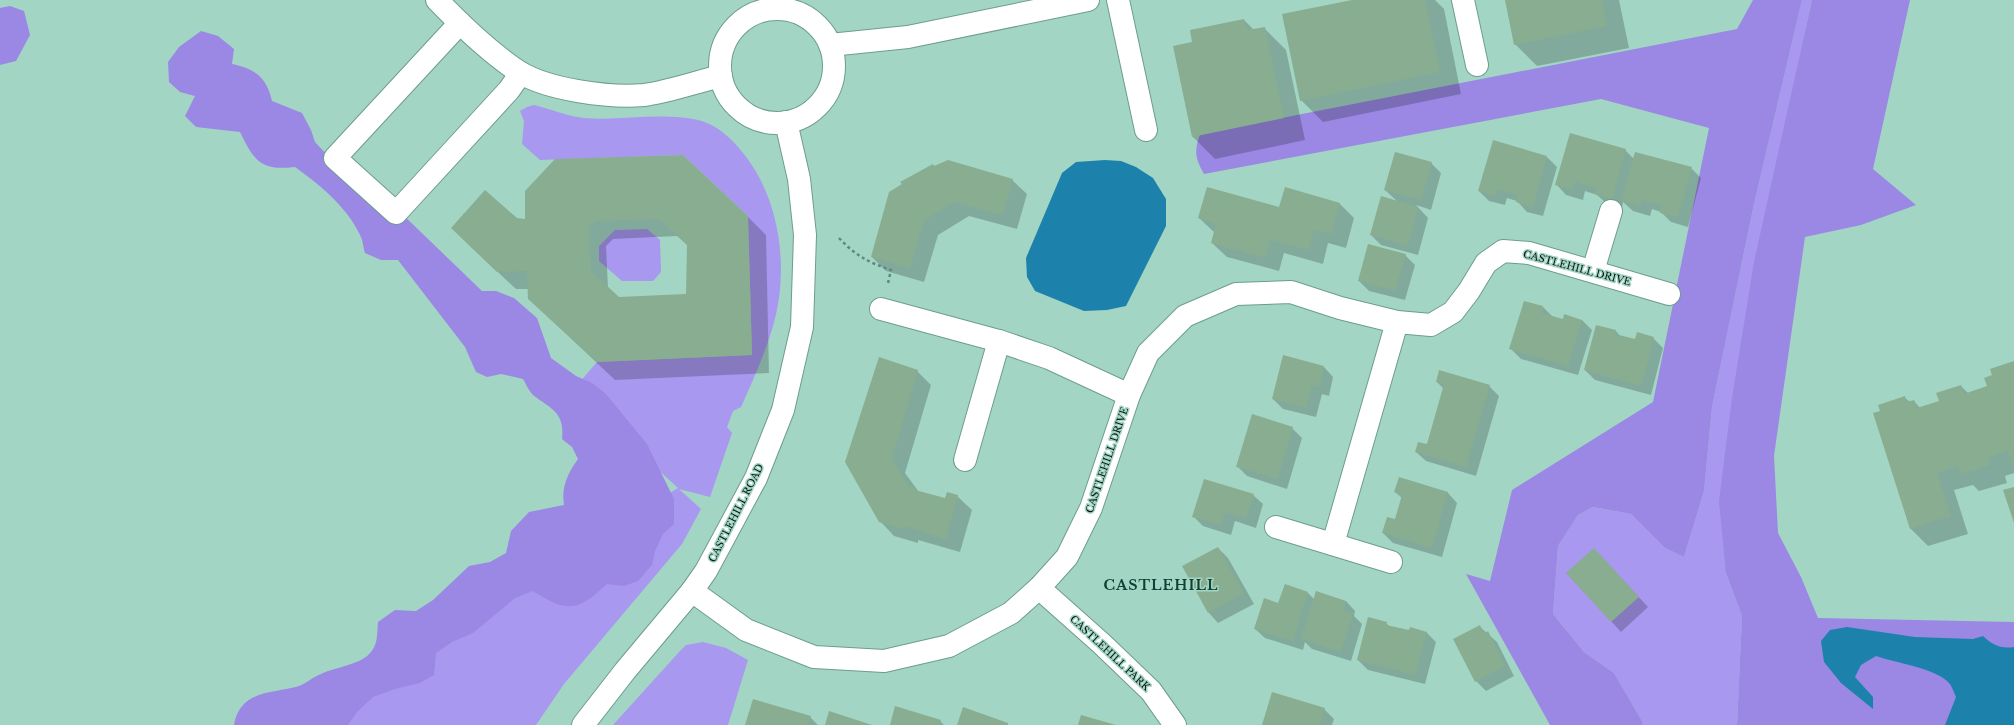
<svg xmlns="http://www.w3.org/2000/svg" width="2014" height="725" font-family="'Libre Baskerville',serif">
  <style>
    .green { fill: #a898ef }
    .forest { fill: #9a88e4 }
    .water { fill: #1c82ac }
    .shadow { fill: #0003; fill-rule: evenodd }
    .building { fill: #88ad90; fill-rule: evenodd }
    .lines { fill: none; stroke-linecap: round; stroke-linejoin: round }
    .minor-casing { stroke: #6d9d8d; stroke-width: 24 }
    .path { stroke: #62877b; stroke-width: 2.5; stroke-dasharray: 3 3; stroke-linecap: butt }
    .minor { stroke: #fff; stroke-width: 22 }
    .labels { text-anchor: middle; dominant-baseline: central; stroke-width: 3; stroke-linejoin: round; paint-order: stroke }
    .street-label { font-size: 10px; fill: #051812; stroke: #a3d5c4 }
    .district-label { font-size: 14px; font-weight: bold; letter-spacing: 1px; fill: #0e4033; stroke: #a3d5c4 }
  </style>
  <rect width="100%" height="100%" fill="#a3d5c4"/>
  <g class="green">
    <polygon points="1802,0 1812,0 1786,120 1726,573 1742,616 1737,725 1642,725 1642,721 1614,673 1584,652 1553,614 1558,546 1578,515 1593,507 1631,514 1665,548 1684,557 1704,491 1712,407 1754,204"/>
    <path d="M 534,105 C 551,109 566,116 584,118 C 622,121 661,112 698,120 C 719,125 735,142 747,158 C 781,204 789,271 773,326 C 765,354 753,380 741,407 L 733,411 L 727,427 L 732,433 L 710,497 L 679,489 L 701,509 L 682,544 L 564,684 L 536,725 L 285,725 L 678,488 L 572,391 L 597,362 L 752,355 L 748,216 L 683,155 L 540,160 L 522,144 L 524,121 L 520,111 L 527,107 Z"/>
    <polygon points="647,229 660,240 661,272 653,281 622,281 599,261 599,246 615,230"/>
    <polygon points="703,642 726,648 748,660 728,725 613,725 680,651 686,645"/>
  </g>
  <g class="forest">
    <path d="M 1753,0 L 1802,0 L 1754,204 L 1712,407 L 1704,491 L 1684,557 L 1665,548 L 1631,514 L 1593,507 L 1578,515 L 1558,546 L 1553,614 L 1584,652 L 1614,673 L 1642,721 L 1642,725 L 1550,725 L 1466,574 L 1490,581 L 1512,490 L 1653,402 L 1709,128 L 1601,99 L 1204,174 C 1195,158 1194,152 1200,134 L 1737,29 Z"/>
    <polygon points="1812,0 1910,0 1873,169 1916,205 1861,225 1805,237 1774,456 1778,533 1801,577 1818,618 2014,622 2014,725 1737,725 1742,616 1726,573 1719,501 1732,398 1754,262"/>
    <polygon points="10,6 24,11 30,35 16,61 0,65 0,8"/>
    <path d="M 201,31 L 218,36 L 234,49 L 232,64 C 256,69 267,78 272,101 L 302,113 L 311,130 L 315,142 L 338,167 L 399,211 L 482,291 L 496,291 L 514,298 L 537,318 L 551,358 L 576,376 L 592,383 L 606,394 L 647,444 L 674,499 L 674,524 L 663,534 L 655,551 L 652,565 L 638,581 L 624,586 L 607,584 C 577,612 568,613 533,591 L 515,598 L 473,633 L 452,642 L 436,653 L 434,675 L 420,683 L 395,689 L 373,697 L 357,712 L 348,725 L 234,725 C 240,689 273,694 299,686 C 307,683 313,677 321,674 C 335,667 361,665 371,652 C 378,644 377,633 378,622 L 395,610 L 416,611 L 433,600 L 469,566 L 490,562 L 506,553 L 511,531 L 529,512 L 564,505 C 561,487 568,473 578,459 L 572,447 L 562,439 C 565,412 551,409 533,395 C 529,391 526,384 523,379 L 501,374 L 487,377 L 476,372 L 465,347 L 398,260 L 381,260 L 365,253 C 363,247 363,240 360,235 C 347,207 320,185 295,167 C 261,171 254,161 240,132 L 196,127 L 185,116 L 195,96 L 180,92 L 169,82 L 168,62 L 179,47 Z"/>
  </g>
  <g class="water">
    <polygon points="1105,160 1121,161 1136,167 1153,178 1166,199 1166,226 1126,306 1107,310 1084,311 1035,291 1027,277 1026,258 1062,173 1076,162"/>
    <path d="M 1847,627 L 1915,637 L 1973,639 L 1983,636 C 1993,645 2000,649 2014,647 L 2014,725 L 1945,725 L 1956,697 C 1954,693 1952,686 1949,683 C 1936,668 1895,663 1876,656 L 1861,665 L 1855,677 L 1873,697 L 1873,709 L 1841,683 L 1824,662 L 1821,641 L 1830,630 Z"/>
  </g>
  <g class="shadow">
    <polygon points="1357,0 1435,0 1444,9 1461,94 1323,122 1301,100"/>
    <polygon points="1506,0 1619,0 1629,48 1537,66 1515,44"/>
    <polygon points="1244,20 1254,30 1264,28 1286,50 1305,140 1215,159 1193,137 1194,43"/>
    <polygon points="1494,142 1547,157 1557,167 1543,216 1527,212 1517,201 1507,198 1505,205 1489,201 1479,191"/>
    <polygon points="1625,150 1634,159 1691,168 1701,178 1688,227 1671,222 1661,212 1652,209 1650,216 1633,211 1623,202 1622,208 1606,203 1597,195 1585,191 1583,200 1566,195 1557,185"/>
    <polygon points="1431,163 1441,173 1431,210 1416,205 1428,218 1418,255 1381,245 1371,235 1398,202 1385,190"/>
    <polygon points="935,167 1012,180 1027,194 1017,229 969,216 938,235 924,282 886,271 872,257"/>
    <polygon points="1340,204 1354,218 1346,248 1328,243 1323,264 1284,253 1279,271 1227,257 1212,243 1215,233 1199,218 1280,208"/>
    <path d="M 748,217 L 766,235 L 769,373 L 615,380 L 529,299 L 529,289 L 516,289 L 470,246 L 517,219 L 526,220 ZM 677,236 L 688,245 L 687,295 L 619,298 L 608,288 L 606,246 L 613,239 Z"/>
    <polygon points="1405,255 1415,265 1405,300 1369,291 1359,281"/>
    <polygon points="1543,307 1553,317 1563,321 1582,320 1592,330 1578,375 1521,359 1511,349"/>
    <polygon points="1616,331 1621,337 1635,340 1653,338 1663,348 1651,395 1595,380 1585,370"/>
    <polygon points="880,359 917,371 931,385 905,473 919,492 946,499 957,496 972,510 960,552 918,540 918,543 894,536 880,521"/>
    <polygon points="2014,362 2014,473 2005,476 2007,483 1979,491 1973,485 1954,490 1968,534 1928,546 1910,528 1904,397 1910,402 1914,401 1920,408 1940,402 1961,386 1968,393 1989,387 1993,376"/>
    <polygon points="1324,367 1333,377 1329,396 1322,394 1316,417 1283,409 1273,399"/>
    <polygon points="1437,382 1489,386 1499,396 1476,476 1426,461 1416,452 1427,445 1444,389"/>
    <polygon points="1292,428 1302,438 1287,489 1247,476 1237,466"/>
    <polygon points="1395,492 1448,493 1457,503 1442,557 1393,543 1383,533 1396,520 1402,498"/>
    <polygon points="1253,495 1263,504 1256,528 1235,521 1231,535 1203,526 1193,516"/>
    <polygon points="1218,548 1228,558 1254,604 1218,623 1209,613"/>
    <polygon points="1594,549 1648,607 1621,632 1567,573"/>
    <polygon points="1285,585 1308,593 1314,599 1346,601 1355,611 1354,616 1362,624 1351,661 1312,649 1305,642 1303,650 1265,638 1255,629 1279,604"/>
    <polygon points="1386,623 1390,627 1409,632 1426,632 1436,642 1425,684 1368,670 1358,660"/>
    <polygon points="1479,626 1497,642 1514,676 1486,691 1476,681"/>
    <polygon points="1324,709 1334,719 1332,725 1264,725"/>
    <polygon points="810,717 818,725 746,725"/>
    <polygon points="940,721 944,725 891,725"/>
  </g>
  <g class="building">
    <polygon points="1352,0 1425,0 1440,72 1300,101 1282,14"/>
    <polygon points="1505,0 1602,0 1607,26 1514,45"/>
    <polygon points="1244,19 1247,30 1265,27 1284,118 1192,137 1173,46 1192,42 1190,30"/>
    <polygon points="1570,133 1626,149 1612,199 1595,194 1597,188 1575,182 1573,190 1555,185"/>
    <polygon points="1493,140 1547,156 1533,207 1516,202 1518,195 1497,189 1495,196 1478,191"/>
    <polygon points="1395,152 1432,162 1421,200 1384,190"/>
    <polygon points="1635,152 1692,167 1678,217 1660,213 1662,205 1642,200 1640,206 1621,201"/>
    <path d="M 683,155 L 748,216 L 752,355 L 597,362 L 528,299 L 527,271 L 497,272 L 451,228 L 485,190 L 517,218 L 525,219 L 525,191 L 555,159 ZM 659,219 L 687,245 L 686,294 L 619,297 L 591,271 L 589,228 L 595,221 Z"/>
    <polygon points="948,160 1013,179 1003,215 954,202 924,221 910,268 871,257 889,192 902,184 900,182 933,164 934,166"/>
    <polygon points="1207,187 1279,207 1285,187 1340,203 1332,234 1314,230 1309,250 1270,240 1265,258 1211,243 1216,224 1198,218"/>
    <polygon points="1381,196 1418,207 1408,246 1370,235"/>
    <polygon points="1368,244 1406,254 1395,291 1358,281"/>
    <polygon points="1524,301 1543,306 1541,313 1563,319 1564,314 1582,320 1568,366 1509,349"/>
    <polygon points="1596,325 1616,330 1615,334 1635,339 1637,332 1654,337 1641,386 1584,370"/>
    <polygon points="1283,355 1324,366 1319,387 1312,385 1306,408 1272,399"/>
    <polygon points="879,357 918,370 892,459 908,485 915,487 915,490 945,498 947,492 958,495 946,539 904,526 904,529 879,522 845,462"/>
    <polygon points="2014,361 2014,469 2008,451 1988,458 1990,465 1961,474 1958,466 1937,473 1951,516 1910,529 1873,413 1880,411 1878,405 1905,396 1906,402 1914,400 1917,408 1939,401 1936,393 1961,385 1964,394 1987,386 1984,378 1992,375 1990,369"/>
    <polygon points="1439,370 1490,385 1466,467 1415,452 1418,442 1427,444 1444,384 1436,382"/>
    <polygon points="1252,414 1293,427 1278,479 1236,467"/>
    <polygon points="1399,477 1448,492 1432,548 1382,533 1387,517 1395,519 1402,495 1394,492"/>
    <polygon points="1204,479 1254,494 1246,518 1225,512 1221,525 1192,517"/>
    <polygon points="2014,487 2014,523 2003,490"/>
    <polygon points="1218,547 1244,593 1208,613 1182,566"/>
    <polygon points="1594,548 1639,597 1611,622 1566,573"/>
    <polygon points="1285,584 1308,592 1293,641 1254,629 1264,598 1278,603"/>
    <polygon points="1316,591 1346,601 1343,610 1353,613 1341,652 1301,639"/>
    <polygon points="1368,617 1387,622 1386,625 1409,630 1410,627 1427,632 1415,675 1357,660"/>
    <polygon points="1480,625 1484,634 1488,631 1505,666 1475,682 1453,639"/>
    <polygon points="1272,692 1325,708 1320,725 1262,725"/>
    <polygon points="753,699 811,716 808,725 745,725"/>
    <polygon points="895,706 941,720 939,725 890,725"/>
    <polygon points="963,707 1008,723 1008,725 957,725"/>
    <polygon points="829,711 872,725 825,725"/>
    <polygon points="1081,715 1116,725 1078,725"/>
  </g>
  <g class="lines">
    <defs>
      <g id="minor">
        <path d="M 437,0 C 462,26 489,52 519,72 C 549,90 609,98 644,95 C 668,92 696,82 721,76"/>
        <polyline points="1118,0 1146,130"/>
        <polyline points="1463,0 1477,65"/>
        <circle cx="777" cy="66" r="57"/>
        <polyline points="460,23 335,158 396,213 509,90 521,73"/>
        <polyline points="830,45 908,37 1088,0"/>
        <polyline points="1593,271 1611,211"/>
        <polyline points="881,309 999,341 1049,358 1129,395"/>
        <polyline points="965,460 999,341"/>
        <polyline points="1276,527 1391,562"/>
        <polyline points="1333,544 1397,322"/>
        <polyline points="1039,588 1102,644 1151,691 1175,725"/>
        <polyline points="692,591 746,630 814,657 884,661 949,646 1011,613 1039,588 1067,557 1091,508 1129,395 1148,353 1185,316 1236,294 1291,292 1340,308 1397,322 1431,325 1453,312 1469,291 1486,263 1503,251 1529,253 1669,294"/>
        <polyline points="583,725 625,671 692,591 706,571 756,478 783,410 802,327 805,235 799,179 786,122"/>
      </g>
    </defs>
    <use href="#minor" class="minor-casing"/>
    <path class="path" d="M 839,238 C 856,256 868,262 891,270 L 888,283"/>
    <use href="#minor" class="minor"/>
  </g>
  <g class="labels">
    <g class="street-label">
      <text transform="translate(1577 268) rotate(15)">CASTLEHILL DRIVE</text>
      <text transform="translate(1107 460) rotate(-71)">CASTLEHILL DRIVE</text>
      <text transform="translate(736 513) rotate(-63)">CASTLEHILL ROAD</text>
      <text transform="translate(1110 653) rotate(43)">CASTLEHILL PARK</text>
    </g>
    <g class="district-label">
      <text x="1161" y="585">CASTLEHILL</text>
    </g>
  </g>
</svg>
